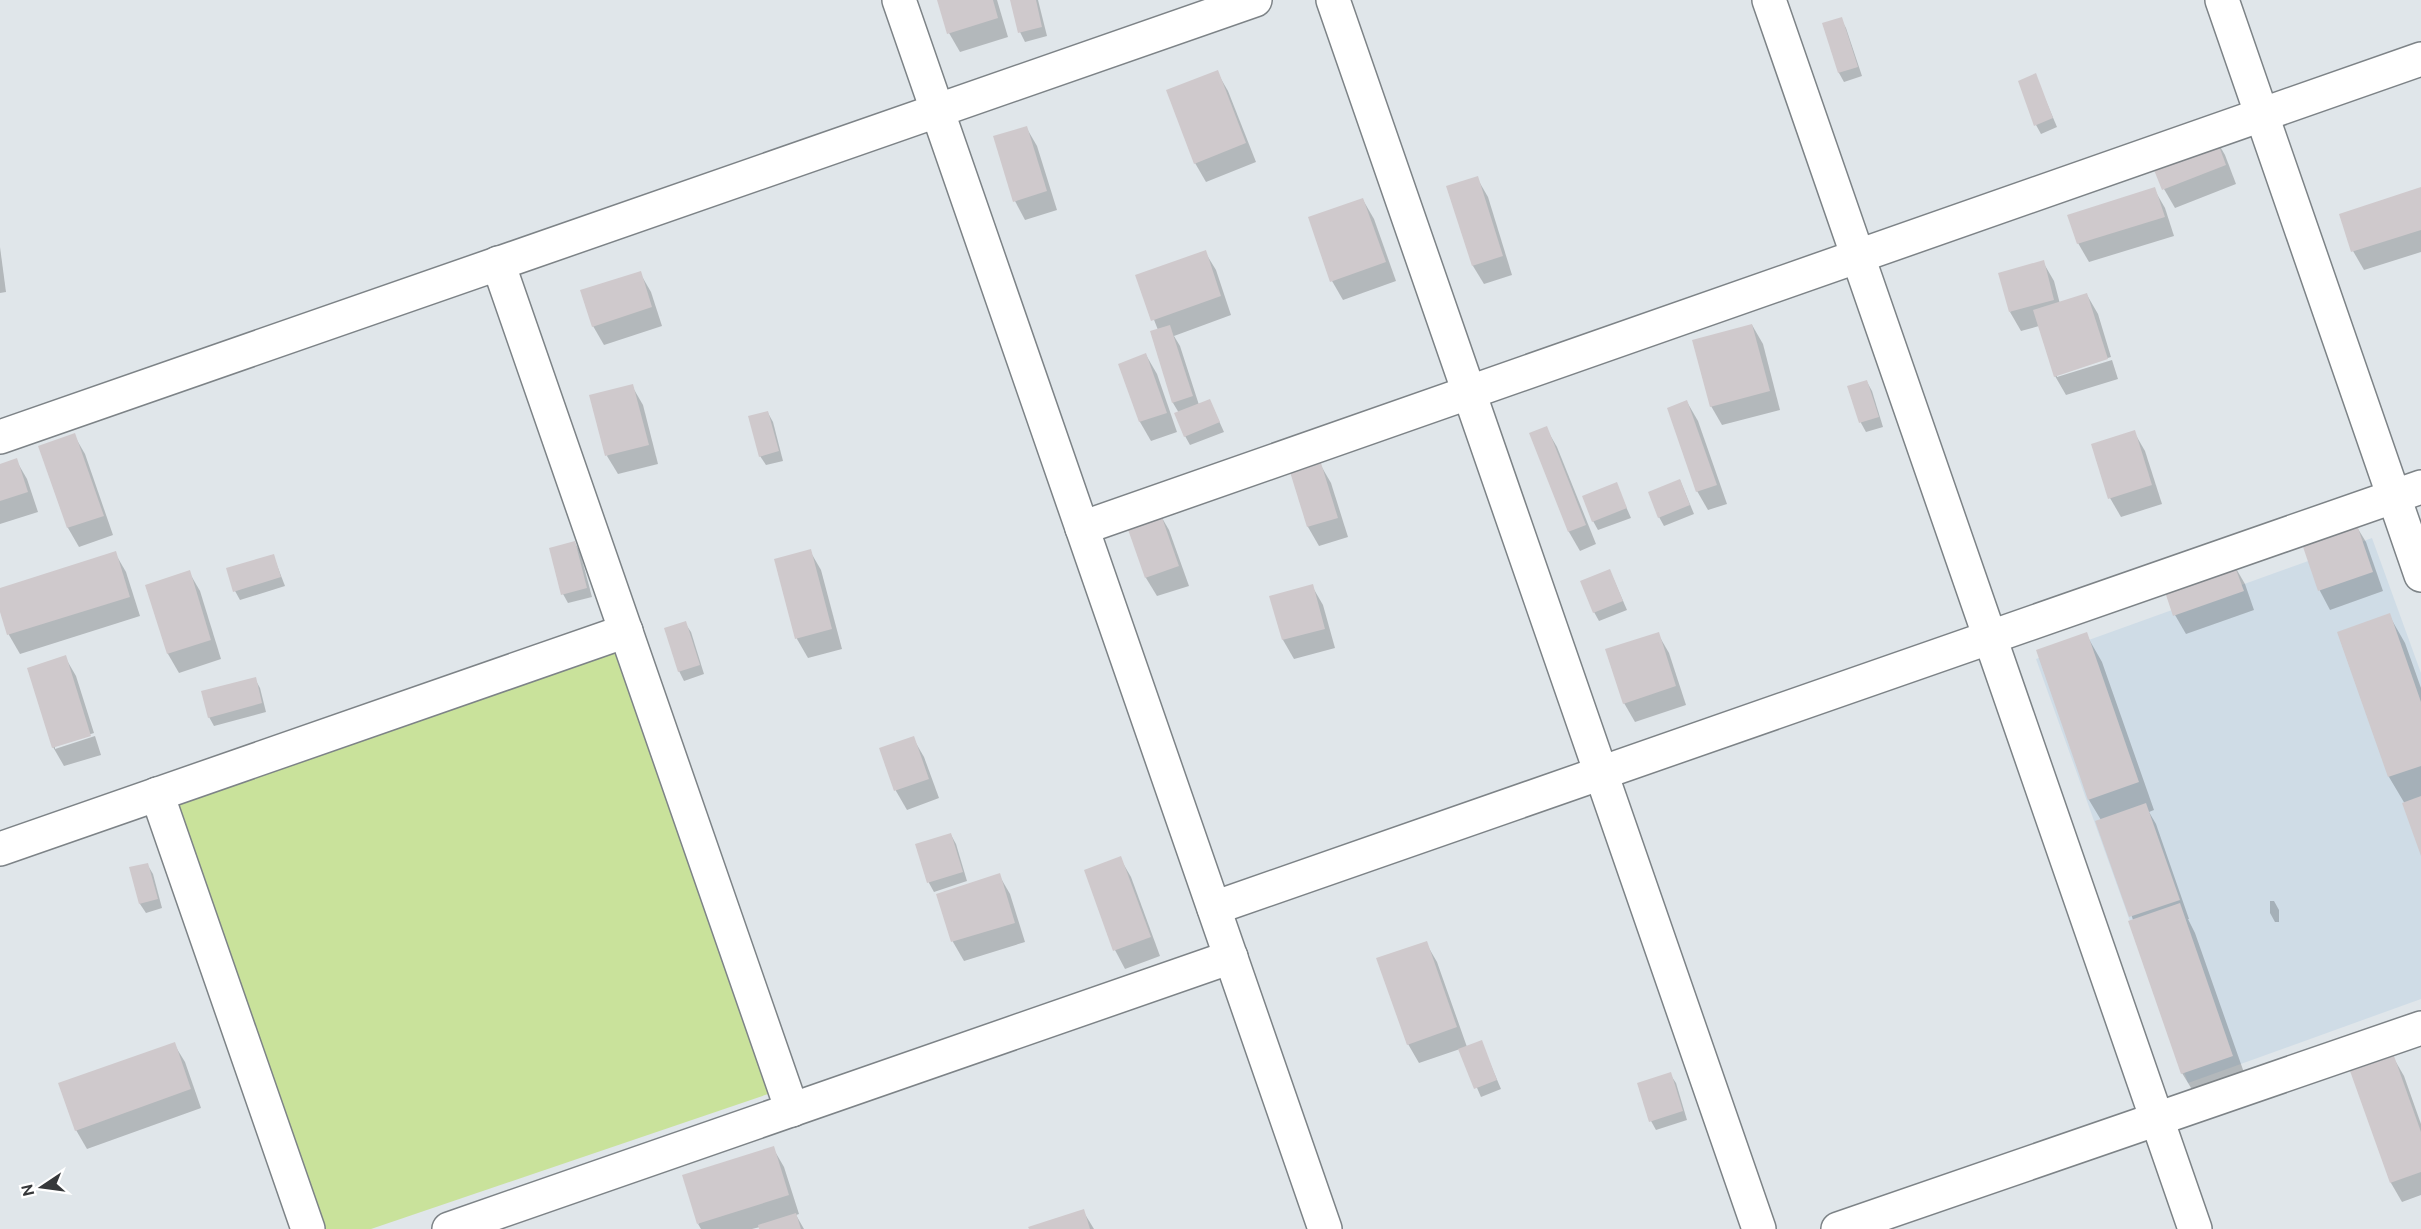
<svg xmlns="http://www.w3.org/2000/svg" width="2421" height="1229" font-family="Ubuntu,sans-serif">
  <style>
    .built { fill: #cfdce6 }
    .green { fill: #c9e29b }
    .shadow { fill: #0003 }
    .building { fill: #cfc9cc }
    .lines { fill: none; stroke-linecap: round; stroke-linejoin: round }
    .minor-casing { stroke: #7d8387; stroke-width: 36 }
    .tertiary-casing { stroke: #7d8387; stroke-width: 36 }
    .minor { stroke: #fff; stroke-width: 33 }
    .tertiary { stroke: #fff; stroke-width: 33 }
  </style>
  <rect width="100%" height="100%" fill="#e0e6ea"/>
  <polygon class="built" points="2372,538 2421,673 2421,999 2188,1083 2036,659"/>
  <polygon class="green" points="627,648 777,1091 371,1229 317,1229 173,802"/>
  <g class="shadow">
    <polygon points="939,0 997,0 1008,37 960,52 949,33"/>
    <polygon points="1012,0 1038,0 1047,36 1025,42 1020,32"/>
    <polygon points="1841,19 1846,28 1862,76 1844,82 1839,73 1824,24"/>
    <polygon points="1217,72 1228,91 1256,162 1206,182 1195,163"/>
    <polygon points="2035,75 2057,127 2041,134 2036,125"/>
    <polygon points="1026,127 1037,146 1057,210 1025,220 1015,201"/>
    <polygon points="2214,136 2225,155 2236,184 2175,208 2164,189"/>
    <polygon points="1477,178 1488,197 1512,275 1484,284 1473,266"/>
    <polygon points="2154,189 2165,208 2174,236 2089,262 2078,243"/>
    <polygon points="2421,189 2421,252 2364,270 2353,251"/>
    <polygon points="1363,200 1374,219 1396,281 1343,300 1332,281"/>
    <polygon points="0,247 6,292 0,293"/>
    <polygon points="1205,252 1216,270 1231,315 1174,336 1180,346 1199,405 1210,401 1224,432 1190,445 1185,436 1179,413 1173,403 1151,332 1158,330 1137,276"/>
    <polygon points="2043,262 2054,281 2060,304 2087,295 2098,314 2111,357 2057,374 2057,377 2112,360 2118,379 2066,395 2055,376 2039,326 2021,331 2010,312"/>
    <polygon points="640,273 651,292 662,326 604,345 593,326"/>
    <polygon points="1752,325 1763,344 1780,410 1722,425 1711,406"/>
    <polygon points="1146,355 1157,374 1177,432 1151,441 1140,422 1120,365"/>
    <polygon points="1867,382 1872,391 1883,427 1866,432 1861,423 1849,387"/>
    <polygon points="632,386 643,405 658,464 618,474 607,456"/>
    <polygon points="1687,402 1698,421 1727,504 1708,510 1697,491"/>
    <polygon points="768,413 773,422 783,461 766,465 760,456"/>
    <polygon points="1546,428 1557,447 1596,544 1580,551 1569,532 1531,434"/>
    <polygon points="2134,432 2145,451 2162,504 2121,517 2110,498"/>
    <polygon points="74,435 85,454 113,535 79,547 68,528 40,447"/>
    <polygon points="16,460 27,479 38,512 0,524 0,465"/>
    <polygon points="1320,464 1331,483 1348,537 1319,546 1308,527 1292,473"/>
    <polygon points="1680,480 1694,514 1664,526 1659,517"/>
    <polygon points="1616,484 1631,518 1598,530 1593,521"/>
    <polygon points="1158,511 1169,530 1189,586 1157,596 1146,578"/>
    <polygon points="2355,524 2366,542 2383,591 2330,610 2320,591 2303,542"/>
    <polygon points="575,543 580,552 592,597 568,603 563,594"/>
    <polygon points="810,551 821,570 842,649 808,658 797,639 776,560"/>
    <polygon points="115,553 126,572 140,616 20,654 9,635 0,607 0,589"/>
    <polygon points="273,555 285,586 240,600 235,591"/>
    <polygon points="2234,565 2245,584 2254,610 2186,634 2175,615"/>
    <polygon points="189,572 200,591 221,659 179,673 168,654 147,586"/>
    <polygon points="1614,580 1627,610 1599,621 1594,612"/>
    <polygon points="1312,586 1323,605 1335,648 1294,659 1283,640 1271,597"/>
    <polygon points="2389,615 2405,643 2421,688 2421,853 2405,804 2389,777 2338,633"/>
    <polygon points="685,623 691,632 704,674 684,681 679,671"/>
    <polygon points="1658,634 1669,653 1686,705 1635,722 1624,703"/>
    <polygon points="2086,634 2102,662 2154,810 2149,812 2156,824 2189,919 2188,919 2195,933 2248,1084 2199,1101 2182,1073 2101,820 2089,800 2037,651"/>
    <polygon points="65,657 76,676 94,733 55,745 55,749 95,736 101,755 64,766 53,747"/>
    <polygon points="255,679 260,688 266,712 214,726 209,717"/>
    <polygon points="913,738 924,757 939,798 907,810 896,791 881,749"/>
    <polygon points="951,835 956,844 967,881 934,892 929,883 917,845"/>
    <polygon points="1120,858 1131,877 1160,956 1125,969 1115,950"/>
    <polygon points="147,864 153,874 162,908 146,913 140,904"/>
    <polygon points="999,875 1010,894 1025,942 964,961 953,942 938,895"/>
    <polygon points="2270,901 2274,901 2279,910 2279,922 2275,922 2270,913"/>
    <polygon points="1426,943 1437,962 1467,1047 1481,1042 1501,1089 1481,1097 1460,1049 1419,1063 1408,1044"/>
    <polygon points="174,1044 185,1062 201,1108 87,1149 76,1130"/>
    <polygon points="2393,1057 2404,1076 2421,1124 2421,1195 2402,1202 2391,1183"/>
    <polygon points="1670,1074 1676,1083 1687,1120 1656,1130 1651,1121"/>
    <polygon points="773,1148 784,1167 799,1214 796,1215 804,1229 761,1229 760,1227 752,1229 701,1229 698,1224"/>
    <polygon points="1083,1211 1094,1229 1030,1229"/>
  </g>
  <g class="building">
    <polygon points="937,0 993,0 998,18 947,34"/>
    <polygon points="1010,0 1036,0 1042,27 1018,33"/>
    <polygon points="1842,17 1858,67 1838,73 1822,23"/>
    <polygon points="1218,70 1246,143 1194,164 1166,90"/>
    <polygon points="2036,73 2053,118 2034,126 2018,81"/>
    <polygon points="1027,126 1047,191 1013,202 993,136"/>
    <polygon points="2215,135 2226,165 2162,190 2150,160"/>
    <polygon points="1478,176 1503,256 1472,266 1446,186"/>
    <polygon points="2155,187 2165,217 2077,244 2067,215"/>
    <polygon points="2421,187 2421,230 2351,252 2339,214"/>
    <polygon points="1363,198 1386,262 1330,282 1308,217"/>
    <polygon points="1206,250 1221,296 1151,321 1135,275"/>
    <polygon points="2044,260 2054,300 2009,312 1998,273"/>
    <polygon points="641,271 652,307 592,327 580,290"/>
    <polygon points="2087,293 2108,359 2054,377 2033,310"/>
    <polygon points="1752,324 1770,391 1710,407 1692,340"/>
    <polygon points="1170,325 1193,396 1172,403 1150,331"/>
    <polygon points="1146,353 1167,413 1139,422 1118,364"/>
    <polygon points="1867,380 1879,417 1859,423 1847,386"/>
    <polygon points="633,384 649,445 605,456 589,395"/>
    <polygon points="1210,399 1220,422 1184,437 1174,413"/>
    <polygon points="1687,400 1717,485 1696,492 1667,408"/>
    <polygon points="768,411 779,451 759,457 748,416"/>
    <polygon points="1547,426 1586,525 1568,532 1529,433"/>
    <polygon points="2135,430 2152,485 2108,499 2091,444"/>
    <polygon points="75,433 104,516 67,528 38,446"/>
    <polygon points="17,458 28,492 0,501 0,464"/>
    <polygon points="1321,463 1338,518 1307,527 1290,472"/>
    <polygon points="1680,479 1690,505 1658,518 1648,492"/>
    <polygon points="1617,482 1627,508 1592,522 1582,496"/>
    <polygon points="1159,509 1179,566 1145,578 1125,521"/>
    <polygon points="2356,522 2373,572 2318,591 2301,541"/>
    <polygon points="575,541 587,588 561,595 549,548"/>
    <polygon points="811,549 832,629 795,639 774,559"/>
    <polygon points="116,551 130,597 7,635 0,612 0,588"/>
    <polygon points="274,554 281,577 233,592 226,568"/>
    <polygon points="2234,564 2244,591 2173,616 2164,589"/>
    <polygon points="1610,569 1623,601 1593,613 1580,581"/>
    <polygon points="190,570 211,640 167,654 145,585"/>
    <polygon points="1313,584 1325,629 1282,640 1269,596"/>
    <polygon points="2390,613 2421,702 2421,766 2388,777 2337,632"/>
    <polygon points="686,621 700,665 678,672 664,628"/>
    <polygon points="1659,632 1676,686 1623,704 1605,649"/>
    <polygon points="2087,632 2139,782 2088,800 2036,650"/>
    <polygon points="66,655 91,736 52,748 27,668"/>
    <polygon points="256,677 262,703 208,718 201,691"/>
    <polygon points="914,736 929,779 894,791 879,748"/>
    <polygon points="2421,796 2421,856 2402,803"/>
    <polygon points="2146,803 2180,900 2129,917 2095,821"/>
    <polygon points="951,833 963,872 927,883 915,844"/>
    <polygon points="1121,856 1151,937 1113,951 1084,870"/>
    <polygon points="148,863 158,899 139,904 129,867"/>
    <polygon points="1000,873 1015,923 951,942 936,894"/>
    <polygon points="2180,903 2233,1056 2181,1074 2128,921"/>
    <polygon points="1427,941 1457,1027 1407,1045 1376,958"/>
    <polygon points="1482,1040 1497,1080 1474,1089 1458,1049"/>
    <polygon points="175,1042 191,1089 75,1131 58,1083"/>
    <polygon points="2394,1056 2421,1132 2421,1172 2390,1183 2350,1071"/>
    <polygon points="1671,1072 1683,1111 1649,1122 1637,1083"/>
    <polygon points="774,1146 789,1195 697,1224 682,1175"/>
    <polygon points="1084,1209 1090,1229 1029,1229 1028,1227"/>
    <polygon points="796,1213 801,1229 759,1229 758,1225"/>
  </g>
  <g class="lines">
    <defs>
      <g id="minor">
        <polyline points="899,0 1325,1229"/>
        <polyline points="1333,0 1759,1229"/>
        <polyline points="1769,0 2195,1229"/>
        <polyline points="2222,0 2421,575"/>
        <polyline points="498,263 792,1110"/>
        <polyline points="0,437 1255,0"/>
        <polyline points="1082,528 2421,59"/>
        <polyline points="157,794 308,1229"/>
        <polyline points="0,849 626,631"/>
        <polyline points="1214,908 2421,487"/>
        <polyline points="449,1229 1231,957"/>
      </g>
      <polyline id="tertiary" points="1838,1229 2421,1028"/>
    </defs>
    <use href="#minor" class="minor-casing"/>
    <use href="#tertiary" class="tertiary-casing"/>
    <use href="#minor" class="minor"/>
    <use href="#tertiary" class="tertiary"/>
  </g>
  <g transform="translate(42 1187) rotate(257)" stroke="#ffffff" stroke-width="4.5" paint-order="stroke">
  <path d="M0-4.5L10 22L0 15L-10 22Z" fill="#36383a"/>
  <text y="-9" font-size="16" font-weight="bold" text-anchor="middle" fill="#36383a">N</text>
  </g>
</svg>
